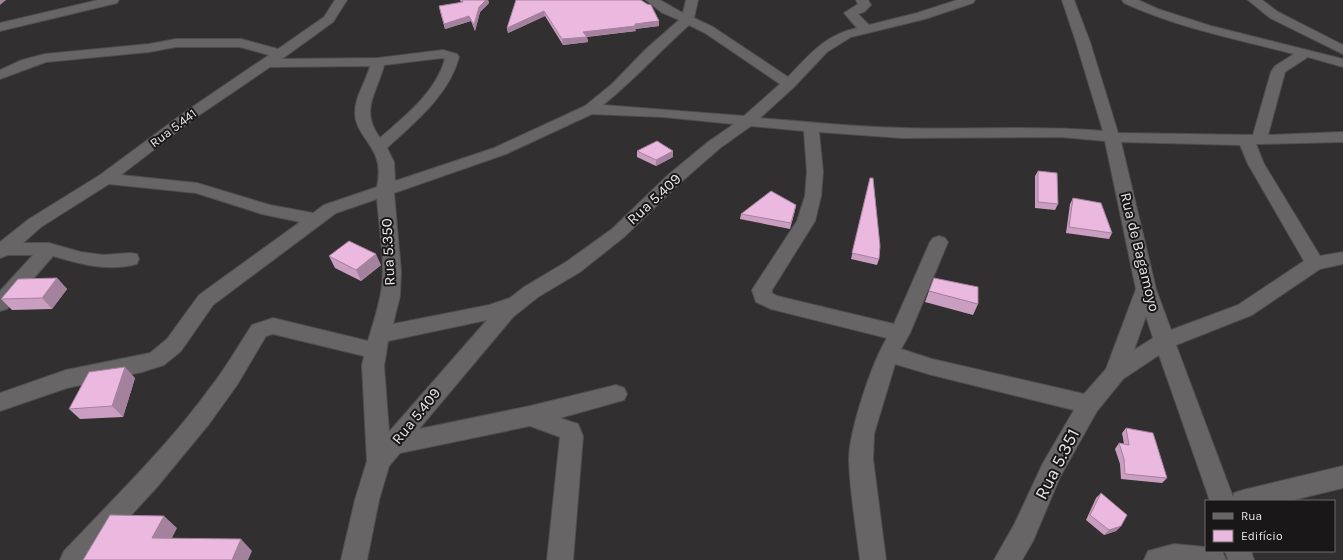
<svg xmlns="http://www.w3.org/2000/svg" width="1343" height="560" font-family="Karla,sans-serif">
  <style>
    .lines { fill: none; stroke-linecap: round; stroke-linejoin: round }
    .minor-casing { stroke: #504d4e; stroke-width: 2 }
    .minor { fill: #686566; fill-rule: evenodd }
    .wall { fill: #ca9ec1 }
    .shaded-wall { fill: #a4819d }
    .building { fill: #ebb8e0; stroke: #a4819d }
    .labels { text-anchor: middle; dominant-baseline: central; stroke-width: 4; stroke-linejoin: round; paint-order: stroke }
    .far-street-label { font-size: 13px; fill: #e8e6e6; stroke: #191718 }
    .street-label { font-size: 15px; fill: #e8e6e6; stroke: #191718 }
    .near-street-label { font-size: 18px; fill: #e8e6e6; stroke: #191718 }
  </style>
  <rect width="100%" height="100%" fill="#322f30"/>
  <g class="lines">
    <defs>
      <g id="minor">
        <polygon points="98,0 119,0 117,3 0,31 0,23"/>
        <path d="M 335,0 L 347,0 L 333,22 L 282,59 L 378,58 L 443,50 L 457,54 L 459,57 C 449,95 415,122 387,148 L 394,162 L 395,181 L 494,148 L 585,106 L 612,84 L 646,49 L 679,20 L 661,12 L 646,0 L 660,0 L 683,13 L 686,0 L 698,0 L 694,18 L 713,27 L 788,77 C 810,54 825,35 857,28 L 844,13 L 858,4 L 856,0 L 868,0 L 871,5 L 864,12 L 858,14 L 869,25 L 917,13 L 957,0 L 975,0 L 973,3 L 925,19 L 851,37 L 827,52 L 794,87 L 760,118 C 808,122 855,127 903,128 C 969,130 1036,125 1103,131 L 1076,42 L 1062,0 L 1074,0 L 1090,42 L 1118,133 L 1253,135 L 1271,72 L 1275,66 L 1294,54 C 1236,39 1179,28 1124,3 L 1122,0 L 1138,0 L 1158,9 L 1211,26 L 1343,59 L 1343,67 L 1308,57 L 1285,72 L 1268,135 L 1343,132 L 1343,142 L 1256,144 L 1264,164 L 1320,256 L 1343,252 L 1343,264 L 1320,269 L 1252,315 L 1176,345 L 1233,497 L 1234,493 L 1243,490 L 1343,466 L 1343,488 L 1289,501 L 1210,501 L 1159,355 L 1123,379 L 1097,411 L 1060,477 L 1033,541 L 1022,560 L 994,560 L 1015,523 L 1043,463 L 1074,410 L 932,375 L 895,364 L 874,434 L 873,459 L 886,560 L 860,560 C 856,527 850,493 849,460 C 849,431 872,362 887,338 L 771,309 L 756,302 L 752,290 L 797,221 L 805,196 L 807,172 L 804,131 L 751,126 L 720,148 L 680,183 L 624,237 L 580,272 L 538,297 L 513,317 L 419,429 L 530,406 L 616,385 L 624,388 L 627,394 L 624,400 L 560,418 L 578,424 L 583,436 L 573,560 L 547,560 L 560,437 L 530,426 L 400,453 L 389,466 L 379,500 L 367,560 L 341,560 L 355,500 L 367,461 L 362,366 L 364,356 L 273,334 L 266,336 L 237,385 L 209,424 L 157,487 L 90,560 L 60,560 L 64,551 C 114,498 167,447 210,388 C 226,368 238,346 252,325 L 273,318 L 368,341 C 373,323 380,304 382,285 C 385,256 379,227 377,199 L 336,213 L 213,305 L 181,351 L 164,365 L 142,372 L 67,388 L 0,411 L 0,393 L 66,370 L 150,353 L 167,339 L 199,295 L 300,222 L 262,214 L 196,193 L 109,184 L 41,227 L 23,243 L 49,243 L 81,252 L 103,255 L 130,253 L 137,254 L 139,259 L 137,264 C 108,272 80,264 53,256 L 7,309 L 0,311 L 0,291 L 33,255 L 8,255 L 0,258 L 0,242 L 29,219 L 100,175 L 185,112 L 269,55 L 240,47 L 176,47 L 149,52 L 46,62 L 0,79 L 0,70 L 22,60 L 45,54 L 149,44 L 176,39 L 241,39 L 278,49 L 324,17 ZM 689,25 L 705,33 L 780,84 L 744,116 L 603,105 C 633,81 660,51 689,25 ZM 442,58 L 445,59 C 436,92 405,116 380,138 C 359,109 377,94 384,65 ZM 370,66 C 366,82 355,96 355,113 C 355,130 370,141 376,157 C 380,167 379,177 377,187 L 324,205 L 313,213 L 270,205 L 197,183 L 121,175 L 195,118 L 270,67 ZM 592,114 L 663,117 L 734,124 L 708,142 L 668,175 L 612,229 L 566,262 L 524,287 L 510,298 L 489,305 L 393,324 L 400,296 L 401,271 L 394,193 L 506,154 ZM 819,132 L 902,138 L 1061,137 L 1105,141 L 1136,289 L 1106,369 L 1084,394 L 932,359 L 901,349 L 910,333 L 948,242 L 945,238 L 939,236 L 933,238 L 930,242 L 894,324 L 777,296 L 772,293 L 772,290 L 815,221 L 821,196 L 823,172 ZM 1121,142 L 1240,145 L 1248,164 L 1304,261 L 1238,305 L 1171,330 L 1156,289 ZM 1146,316 L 1153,338 L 1134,350 ZM 487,320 L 389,432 L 384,366 L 388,341 Z"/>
        <polygon points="1248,0 1262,0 1278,12 1343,45 1343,54 1270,18"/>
        <polygon points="1174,544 1206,547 1206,551 1222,551 1226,560 1144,560 1148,551"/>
        <polygon points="1225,551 1251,551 1254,560 1228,560"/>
      </g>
    </defs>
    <use href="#minor" class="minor-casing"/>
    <use href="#minor" class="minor"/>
  </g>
  <g class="wall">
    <polygon points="460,0 488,0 489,3 480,12 475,31 471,21 445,29 440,11 461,2"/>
    <polygon points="516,0 659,26 635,29 636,31 587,37 588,42 563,45 545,16 508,33 507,28"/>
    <polygon points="637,151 673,151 673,157 656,166 637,157"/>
    <polygon points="1038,171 1058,204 1055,210 1035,208 1035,176"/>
    <polygon points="870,178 879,259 877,265 851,259"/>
    <polygon points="1073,198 1112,233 1109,239 1066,233 1070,204"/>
    <polygon points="795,210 790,229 740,219 741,214"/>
    <polygon points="329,256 381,265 361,281 335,268"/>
    <polygon points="57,278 67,289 52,309 12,310 1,299"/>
    <polygon points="929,291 978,304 973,315 925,302"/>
    <polygon points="135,378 123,417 80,419 69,409"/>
    <polygon points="1126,428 1167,478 1162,483 1121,479 1120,464 1115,449 1119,443 1124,444 1122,433"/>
    <polygon points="1101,493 1121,526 1116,531 1104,535 1086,520 1096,498"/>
  </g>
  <g class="shaded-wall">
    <polygon points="0,0 6,0 0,5"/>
    <polygon points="486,0 488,0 489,3 480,12 475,31 474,25 479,7"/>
    <polygon points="544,11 545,16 508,33 507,28"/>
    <polygon points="469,16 471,21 445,29 444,24"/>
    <polygon points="659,21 659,26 635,29 636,31 583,37 583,32"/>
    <polygon points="587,37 588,42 563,45 562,39"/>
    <polygon points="673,151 673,157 656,166 656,160"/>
    <polygon points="796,205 795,210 790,229 791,223"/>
    <polygon points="376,254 381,265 361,281 356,270"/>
    <polygon points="57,278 67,289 52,309 42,298"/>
    <polygon points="125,367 135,378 123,417 112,406"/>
    <polygon points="164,516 177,528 166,550 152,538"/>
    <polygon points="1121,526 1116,531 1104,535 1109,530"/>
    <polygon points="241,539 252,551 248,560 232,560"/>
  </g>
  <g class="building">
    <polygon points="462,0 486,0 479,7 474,25 469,16 444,24 439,6 463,2"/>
    <polygon points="516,0 641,0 647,4 651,5 659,21 635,24 635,26 583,32 587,37 562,39 544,11 507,28"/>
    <polygon points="657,141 673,151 656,160 637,151"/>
    <polygon points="1038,171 1057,173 1058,204 1038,202"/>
    <polygon points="870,178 873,178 880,246 879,259 852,253"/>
    <polygon points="771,191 796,205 791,223 741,214"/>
    <polygon points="1073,198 1101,203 1112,233 1069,227"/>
    <polygon points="349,241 376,254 356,270 329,256"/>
    <polygon points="57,278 42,298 1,299 18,279"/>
    <polygon points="934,278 978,287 978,304 929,291"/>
    <polygon points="125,367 112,406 69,409 89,372"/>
    <polygon points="1126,428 1153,433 1167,478 1125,474 1124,459 1119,443 1129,445"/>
    <polygon points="1101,493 1127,515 1121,526 1109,530 1090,515"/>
    <polygon points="110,515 164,516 152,538 241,539 232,560 83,560"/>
  </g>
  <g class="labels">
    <g class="far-street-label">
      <text transform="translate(173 128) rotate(-37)">Rua 5.441</text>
    </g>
    <g class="street-label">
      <text transform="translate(654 199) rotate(-43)">Rua 5.409</text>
      <text transform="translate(388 252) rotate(-93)">Rua 5.350</text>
      <text transform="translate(1140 252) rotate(76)">Rua de Bagamoyo</text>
      <text transform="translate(416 416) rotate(-51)">Rua 5.409</text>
    </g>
    <g class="near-street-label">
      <text transform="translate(1057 464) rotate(-63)">Rua 5.351</text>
    </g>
  </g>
  <rect x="1205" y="500" width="130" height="52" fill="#191718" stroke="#6c6a6a"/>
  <rect x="1213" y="513" width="20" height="6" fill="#686566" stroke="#6c6a6a"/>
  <text x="1241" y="520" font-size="12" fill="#e8e6e6">Rua</text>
  <rect x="1213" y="530" width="20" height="12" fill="#ebb8e0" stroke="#6c6a6a"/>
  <text x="1241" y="540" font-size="12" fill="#e8e6e6">Edifício</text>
</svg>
